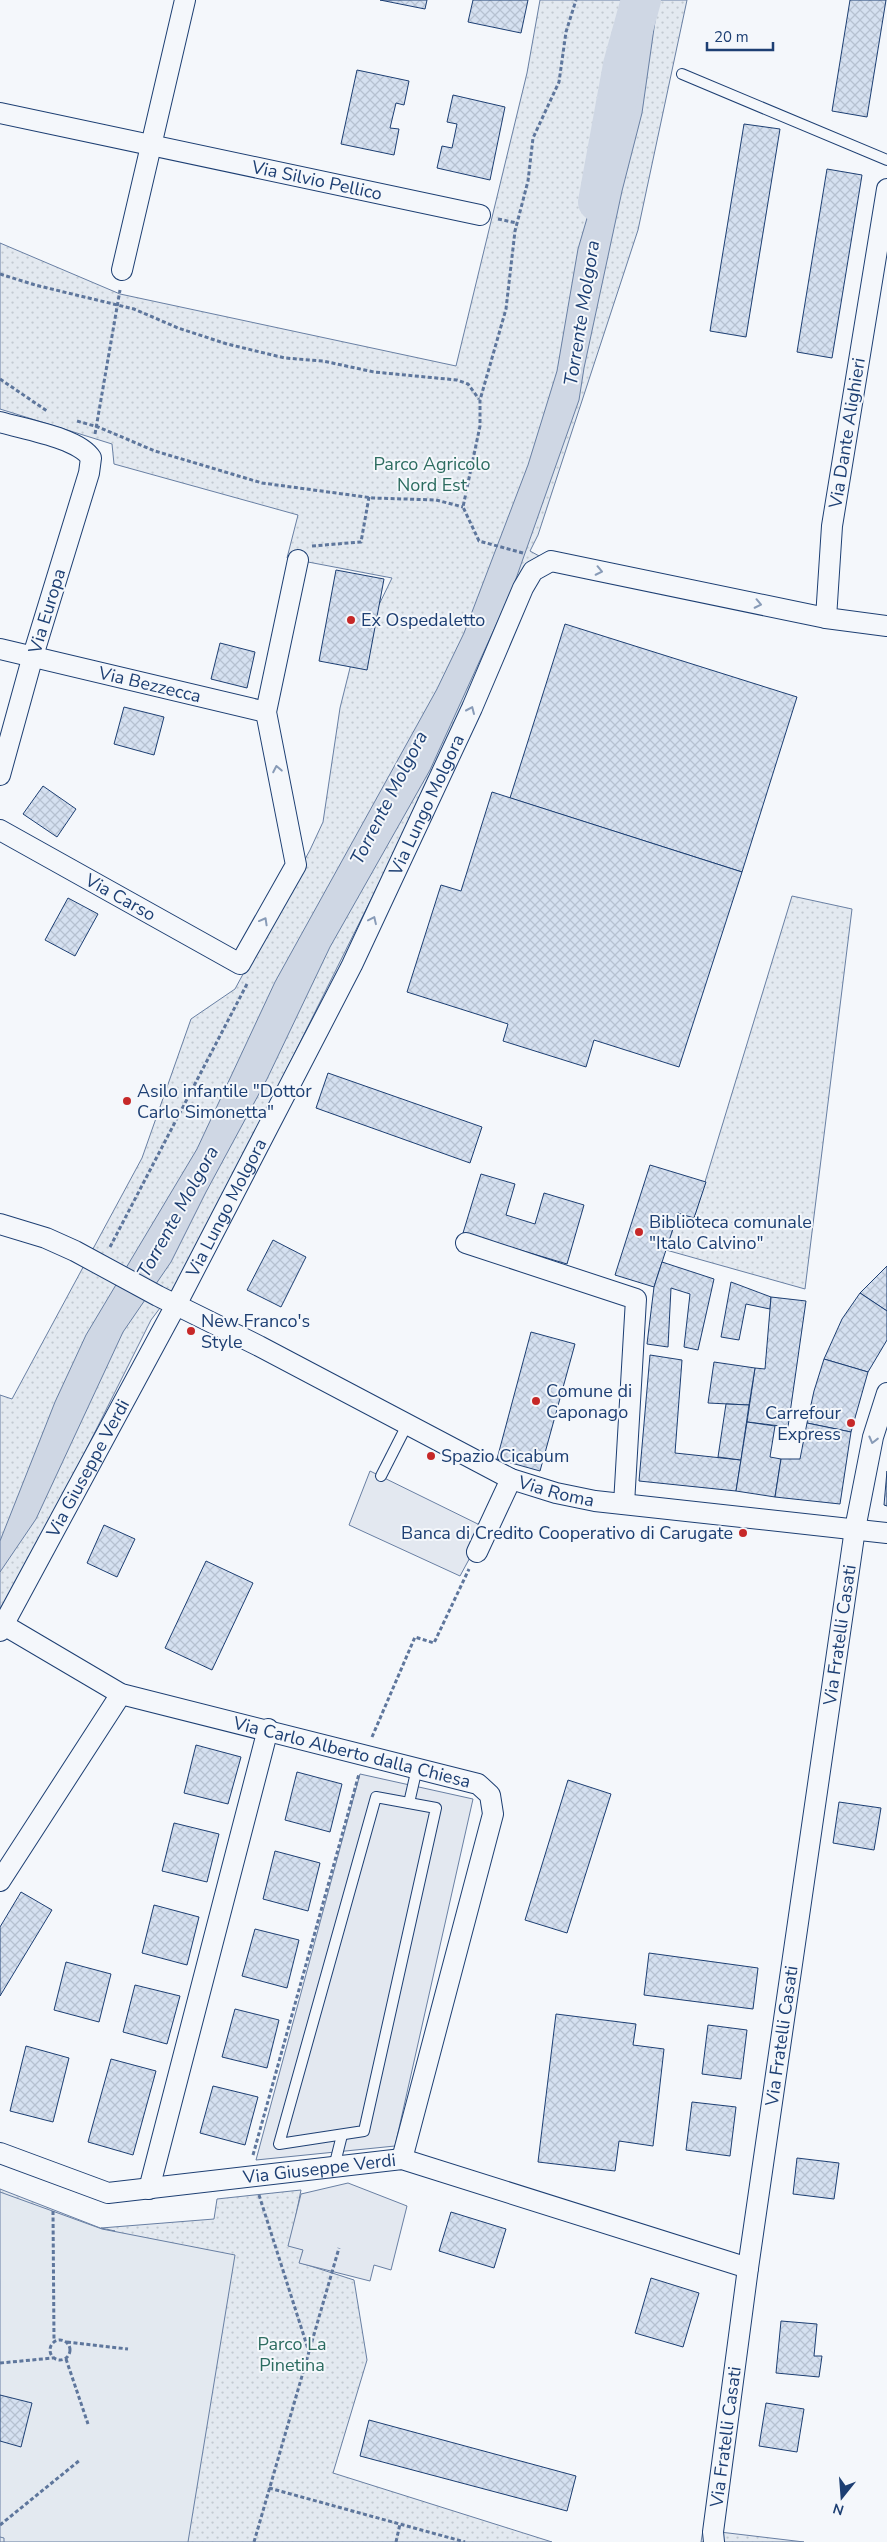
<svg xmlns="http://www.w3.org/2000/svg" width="887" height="2542" font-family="'Nunito Sans',sans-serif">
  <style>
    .green { fill: url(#green-dots); stroke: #687fa3 }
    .pitch { fill: #e3e9f0; stroke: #687fa3 }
    .parking { fill: #e3e8f0; stroke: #687fa3 }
    .water { fill: #cfd7e4; stroke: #687fa3 }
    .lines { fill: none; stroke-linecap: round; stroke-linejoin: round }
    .river { stroke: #cfd7e4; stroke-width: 40 }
    .building { fill: url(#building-cross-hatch); stroke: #1d3f73 }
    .lane-casing { stroke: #1d3f73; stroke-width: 12 }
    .street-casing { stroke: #1d3f73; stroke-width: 22 }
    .path { stroke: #5e769c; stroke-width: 3; stroke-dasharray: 4 2.5; stroke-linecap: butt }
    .lane { stroke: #f4f7fb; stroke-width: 10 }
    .street { stroke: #f4f7fb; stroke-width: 20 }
    .oneway { stroke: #889bb7 }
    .poi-dot { fill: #c62828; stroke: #f4f7fb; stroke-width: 2 }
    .labels { text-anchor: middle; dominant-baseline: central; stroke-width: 4; stroke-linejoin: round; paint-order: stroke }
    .street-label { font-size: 18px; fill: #1d3f73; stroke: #f4f7fb }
    .park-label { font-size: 18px; fill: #2c6c60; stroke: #f4f7fb }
    .poi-label { font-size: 18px; fill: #1d3f73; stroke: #f4f7fb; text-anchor: start }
    .water-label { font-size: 19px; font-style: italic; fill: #1d3f73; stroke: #f4f7fb }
  </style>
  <defs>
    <pattern id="green-dots" width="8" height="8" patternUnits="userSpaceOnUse" patternTransform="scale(1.25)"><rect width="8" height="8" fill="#e3e9f0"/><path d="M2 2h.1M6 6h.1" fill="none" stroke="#c2c9d1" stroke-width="1.8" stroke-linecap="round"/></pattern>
    <pattern id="building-cross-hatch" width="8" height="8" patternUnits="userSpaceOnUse" patternTransform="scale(1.25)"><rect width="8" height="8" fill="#d5e0f0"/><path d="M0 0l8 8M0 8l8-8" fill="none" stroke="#b6c1d1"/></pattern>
  </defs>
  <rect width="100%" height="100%" fill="#f4f7fb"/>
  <g class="green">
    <polygon points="540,0 687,0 638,230 538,535 530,551 541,557 184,1276 151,1320 10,1602 0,1617 0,1395 12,1399 142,1158 191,1019 235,989 310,850 323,822 340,708 352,660 392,578 287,558 298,515 114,464 112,444 0,409 0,243 120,294 456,366 527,73"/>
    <polygon points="792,896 852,909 805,1289 666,1250 678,1213 694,1218"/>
    <polygon points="0,2189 108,2231 115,2231 101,2228 214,2219 217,2199 301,2190 290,2245 304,2250 301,2263 354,2280 367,2360 333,2473 552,2542 0,2542"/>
    <polygon points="703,2530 804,2542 701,2542"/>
  </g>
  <polygon class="pitch" points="0,2192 102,2229 235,2255 188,2542 4,2542 4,2538 0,2537"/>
  <g class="parking">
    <polygon points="370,1471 486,1528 460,1576 349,1525"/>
    <polygon points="360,1774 473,1799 395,2146 256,2160"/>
    <polygon points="348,2183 407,2206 391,2270 374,2265 370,2281 299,2263 303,2250 288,2246 301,2194"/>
  </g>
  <polygon class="water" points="631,0 658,0 642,113 622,191 584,368 579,400 512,590 430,770 330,947 267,1079 206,1192 171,1262 123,1332 36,1519 0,1572 0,1541 55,1402 86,1335 197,1149 275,982 437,689 464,633 528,465 557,371 578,249 614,126"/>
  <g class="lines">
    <polyline class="river" points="598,202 623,65 641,0"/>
  </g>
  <g class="building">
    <polygon points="380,0 427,0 425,9"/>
    <polygon points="473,0 528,0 521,33 468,22"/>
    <polygon points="850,0 886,0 867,117 832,111"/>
    <polygon points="357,70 409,81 404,105 396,103 390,128 399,129 394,155 341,144"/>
    <polygon points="453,95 505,107 490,180 437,168 442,146 452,148 457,124 447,122"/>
    <polygon points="744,124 780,129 746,337 710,331"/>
    <polygon points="827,169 862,175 832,358 797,352"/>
    <polygon points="336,570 384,579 367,670 319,661"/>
    <polygon points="565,624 797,697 742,872 510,798"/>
    <polygon points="220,643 255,652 247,688 211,679"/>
    <polygon points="124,707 164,717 154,755 114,744"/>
    <polygon points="43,786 76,809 57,837 23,814"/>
    <polygon points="492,792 742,872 679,1067 594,1040 586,1067 503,1041 508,1024 407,992 441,885 461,891"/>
    <polygon points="68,898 98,914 75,956 45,940"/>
    <polygon points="328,1073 482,1127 470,1163 316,1108"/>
    <polygon points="650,1165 706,1182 694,1218 678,1213 654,1287 615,1275"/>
    <polygon points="481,1174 515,1184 506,1215 535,1224 544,1193 584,1205 567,1264 463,1233"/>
    <polygon points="273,1240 306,1257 281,1307 247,1290"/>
    <polygon points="662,1262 714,1279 698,1350 684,1347 690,1294 671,1288 668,1347 647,1344 654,1287"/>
    <polygon points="887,1266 887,1311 860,1293"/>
    <polygon points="731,1282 771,1297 770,1309 746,1304 739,1340 721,1337"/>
    <polygon points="860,1293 887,1311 887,1340 868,1372 824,1359 842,1319"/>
    <polygon points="771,1297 806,1301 788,1427 747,1422 755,1368 765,1369"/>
    <polygon points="531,1332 575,1344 540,1471 497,1459"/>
    <polygon points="650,1355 682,1360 675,1453 741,1460 736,1491 639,1481"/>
    <polygon points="824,1359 868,1372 851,1432 807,1423 814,1391"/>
    <polygon points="714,1362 755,1368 749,1405 708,1403"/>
    <polygon points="726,1404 749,1405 741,1460 718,1457"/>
    <polygon points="747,1422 775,1426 770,1457 781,1459 775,1497 736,1491"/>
    <polygon points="807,1423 851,1432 840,1504 775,1497 781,1459 800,1459"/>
    <polygon points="887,1471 887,1506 884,1505"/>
    <polygon points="104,1525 135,1539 117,1577 87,1563"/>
    <polygon points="206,1561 253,1583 212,1670 165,1648"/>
    <polygon points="196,1745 241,1757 228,1804 184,1793"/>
    <polygon points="297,1772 342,1784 330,1832 285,1820"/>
    <polygon points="568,1780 611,1794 567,1933 525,1920"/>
    <polygon points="839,1802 881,1808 874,1850 833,1843"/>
    <polygon points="174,1823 219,1834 207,1882 162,1871"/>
    <polygon points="275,1851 320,1863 308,1911 263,1899"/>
    <polygon points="21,1892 52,1910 0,1996 0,1927"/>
    <polygon points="154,1905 199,1917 187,1965 142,1953"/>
    <polygon points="255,1929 299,1940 287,1988 242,1976"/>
    <polygon points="649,1953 758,1968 753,2009 644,1995"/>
    <polygon points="66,1962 111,1974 99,2022 54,2010"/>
    <polygon points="135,1985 180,1996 167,2044 123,2032"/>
    <polygon points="235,2009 279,2020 267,2068 222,2057"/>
    <polygon points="556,2014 636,2024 633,2045 664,2049 653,2146 619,2141 615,2171 538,2162"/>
    <polygon points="708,2025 747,2030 741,2079 702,2074"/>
    <polygon points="26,2046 69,2058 53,2122 10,2111"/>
    <polygon points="111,2059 156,2071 133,2155 88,2142"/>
    <polygon points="213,2086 258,2097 245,2145 200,2133"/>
    <polygon points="692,2102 736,2107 730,2156 686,2150"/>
    <polygon points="797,2158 839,2163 834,2199 793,2194"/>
    <polygon points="451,2212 506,2229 494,2268 439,2251"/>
    <polygon points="651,2278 699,2293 683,2347 635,2333"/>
    <polygon points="781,2321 817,2324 814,2356 822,2356 819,2377 776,2373"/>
    <polygon points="0,2395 32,2403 21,2447 0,2441"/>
    <polygon points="766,2403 804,2409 797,2452 759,2446"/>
    <polygon points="369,2420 576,2476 567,2511 360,2456"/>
  </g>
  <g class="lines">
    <defs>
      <g id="lane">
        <polyline points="682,74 887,160"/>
        <polyline points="381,1476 408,1423"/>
        <polygon points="376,1797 436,1808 364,2131 279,2144"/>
        <polyline points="409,1803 417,1768"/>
        <polyline points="334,2167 342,2135"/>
      </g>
      <g id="street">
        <path id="s1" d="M 0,113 L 480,215"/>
        <polyline points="887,189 832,526 826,618 887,626"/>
        <polyline points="122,270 185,0"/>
        <path d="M 0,422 C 23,429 79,438 91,458 L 89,473 L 32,659 L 0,775"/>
        <path id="s2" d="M 0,649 L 266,712"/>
        <path id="s3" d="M 0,830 L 240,964 L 296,865 L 266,712 L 298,560"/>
        <path id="s4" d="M 0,1224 L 46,1238 L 75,1251 L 158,1296 L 259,1346 L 511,1479 L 556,1493 L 595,1501 L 887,1533"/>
        <polyline points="466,1243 636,1299 624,1504"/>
        <polyline points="477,1552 511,1479"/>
        <path id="s5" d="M 4,1625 L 121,1694 L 478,1784 L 490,1795 L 493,1814 L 402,2159"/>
        <path id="s6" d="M 0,1631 L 176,1305 L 352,965 L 472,708 L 523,588 L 533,571 L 551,561 L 826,618"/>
        <polyline points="0,1881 121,1694"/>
        <path id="s7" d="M 0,2153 L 108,2193 L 402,2159 L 748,2268"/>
        <polyline points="149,2189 268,1729"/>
        <path id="s8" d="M 714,2542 L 713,2532 L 748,2268 L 855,1529 L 873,1437 L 887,1393"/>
      </g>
    </defs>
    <use href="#lane" class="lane-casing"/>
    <use href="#street" class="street-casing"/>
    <g class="path">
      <polyline points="498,219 517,223"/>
      <polyline points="0,274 35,285 134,309 178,328 227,344 285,358 323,361 374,372 457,380 468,384 479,399"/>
      <polyline points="0,379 47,411"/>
      <polyline points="77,421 98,427 155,451 262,483 373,498 436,500 463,507"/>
      <polyline points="95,434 120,290"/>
      <polyline points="312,546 361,542 369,497"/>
      <polyline points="523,553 479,541 463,507 480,426 480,400 506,309 515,231 528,181 533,138 559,82 566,32 576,0"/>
      <polyline points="110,1247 247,984"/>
      <polyline points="372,1737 415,1637 434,1643 469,1569"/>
      <polyline points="253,2155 359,1774"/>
      <polyline points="259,2195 309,2352"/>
      <polyline points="53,2211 54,2341"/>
      <circle cx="60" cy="2350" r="10"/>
      <polyline points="67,2342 128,2349"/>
      <polyline points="66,2359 88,2424"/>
      <polyline points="0,2363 53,2358"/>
      <polyline points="269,2488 465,2542"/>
      <polyline points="0,2525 80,2460"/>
      <polyline points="254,2542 339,2248"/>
      <polyline points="396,2542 400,2524"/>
    </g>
    <use href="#lane" class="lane"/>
    <use href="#street" class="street"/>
  </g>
  <defs><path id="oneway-chevron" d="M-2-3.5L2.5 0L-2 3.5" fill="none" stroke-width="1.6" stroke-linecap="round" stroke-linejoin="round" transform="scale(1.25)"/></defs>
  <g class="oneway">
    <use href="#oneway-chevron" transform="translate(599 571) rotate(12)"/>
    <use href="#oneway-chevron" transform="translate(758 604) rotate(12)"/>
    <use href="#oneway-chevron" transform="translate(471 710) rotate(-66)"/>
    <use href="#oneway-chevron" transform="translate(277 769) rotate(-101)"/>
    <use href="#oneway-chevron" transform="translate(373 920) rotate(-65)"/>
    <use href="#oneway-chevron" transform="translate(264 921) rotate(-61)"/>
    <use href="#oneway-chevron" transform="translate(873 1440) rotate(104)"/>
  </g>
  <g class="poi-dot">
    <circle cx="351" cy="620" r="5"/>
    <circle cx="127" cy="1101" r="5"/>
    <circle cx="639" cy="1232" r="5"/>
    <circle cx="191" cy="1331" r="5"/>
    <circle cx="536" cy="1401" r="5"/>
    <circle cx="851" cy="1423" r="5"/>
    <circle cx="431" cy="1456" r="5"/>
    <circle cx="743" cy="1533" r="5"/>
  </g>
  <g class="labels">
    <g class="street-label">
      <text stroke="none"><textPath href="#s1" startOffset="324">Via Silvio Pellico</textPath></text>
      <text transform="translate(847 433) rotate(-81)">Via Dante Alighieri</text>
      <text transform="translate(47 611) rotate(-73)">Via Europa</text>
      <text stroke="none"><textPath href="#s2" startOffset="154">Via Bezzecca</textPath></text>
      <text stroke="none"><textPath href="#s6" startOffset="930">Via Lungo Molgora</textPath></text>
      <text stroke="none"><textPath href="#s3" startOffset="138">Via Carso</textPath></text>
      <text stroke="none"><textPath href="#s6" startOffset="480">Via Lungo Molgora</textPath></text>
      <text stroke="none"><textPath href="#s6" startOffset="185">Via Giuseppe Verdi</textPath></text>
      <text stroke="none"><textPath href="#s4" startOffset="619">Via Roma</textPath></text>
      <text stroke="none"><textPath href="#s8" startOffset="916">Via Fratelli Casati</textPath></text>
      <text stroke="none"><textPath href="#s5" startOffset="374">Via Carlo Alberto dalla Chiesa</textPath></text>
      <text stroke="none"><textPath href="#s8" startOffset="511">Via Fratelli Casati</textPath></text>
      <text stroke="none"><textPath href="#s7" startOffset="328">Via Giuseppe Verdi</textPath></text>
      <text stroke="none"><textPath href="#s8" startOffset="106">Via Fratelli Casati</textPath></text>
    </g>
    <g class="park-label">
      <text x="432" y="464">Parco Agricolo<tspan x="432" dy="21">Nord Est</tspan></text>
      <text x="292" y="2344">Parco La<tspan x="292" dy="21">Pinetina</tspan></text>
    </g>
    <g class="poi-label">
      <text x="361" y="620">Ex Ospedaletto</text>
      <text x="137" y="1091">Asilo infantile "Dottor<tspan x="137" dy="21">Carlo Simonetta"</tspan></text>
      <text x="649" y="1222">Biblioteca comunale<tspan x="649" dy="21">"Italo Calvino"</tspan></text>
      <text x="201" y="1321">New Franco's<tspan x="201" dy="21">Style</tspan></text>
      <text x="546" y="1391">Comune di<tspan x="546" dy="21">Caponago</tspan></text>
      <text x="841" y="1413" text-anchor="end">Carrefour<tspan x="841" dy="21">Express</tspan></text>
      <text x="441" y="1456">Spazio Cicabum</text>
      <text x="733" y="1533" text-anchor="end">Banca di Credito Cooperativo di Carugate</text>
    </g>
    <g class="water-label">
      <text transform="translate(582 313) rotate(-81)">Torrente Molgora</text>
      <text transform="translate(389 798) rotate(-63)">Torrente Molgora</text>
      <text transform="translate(178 1212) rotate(-61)">Torrente Molgora</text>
    </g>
  </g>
  <g transform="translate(842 2497) rotate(197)" stroke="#f4f7fb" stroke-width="4" paint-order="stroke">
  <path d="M0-4L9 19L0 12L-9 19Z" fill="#1d3f73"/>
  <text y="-8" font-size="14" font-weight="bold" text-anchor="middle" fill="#1d3f73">N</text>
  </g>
  <path d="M707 42v8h66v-8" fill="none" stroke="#1d3f73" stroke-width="2.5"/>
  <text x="714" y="42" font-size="15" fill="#1d3f73" stroke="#f4f7fb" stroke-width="4" paint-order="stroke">20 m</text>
</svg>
